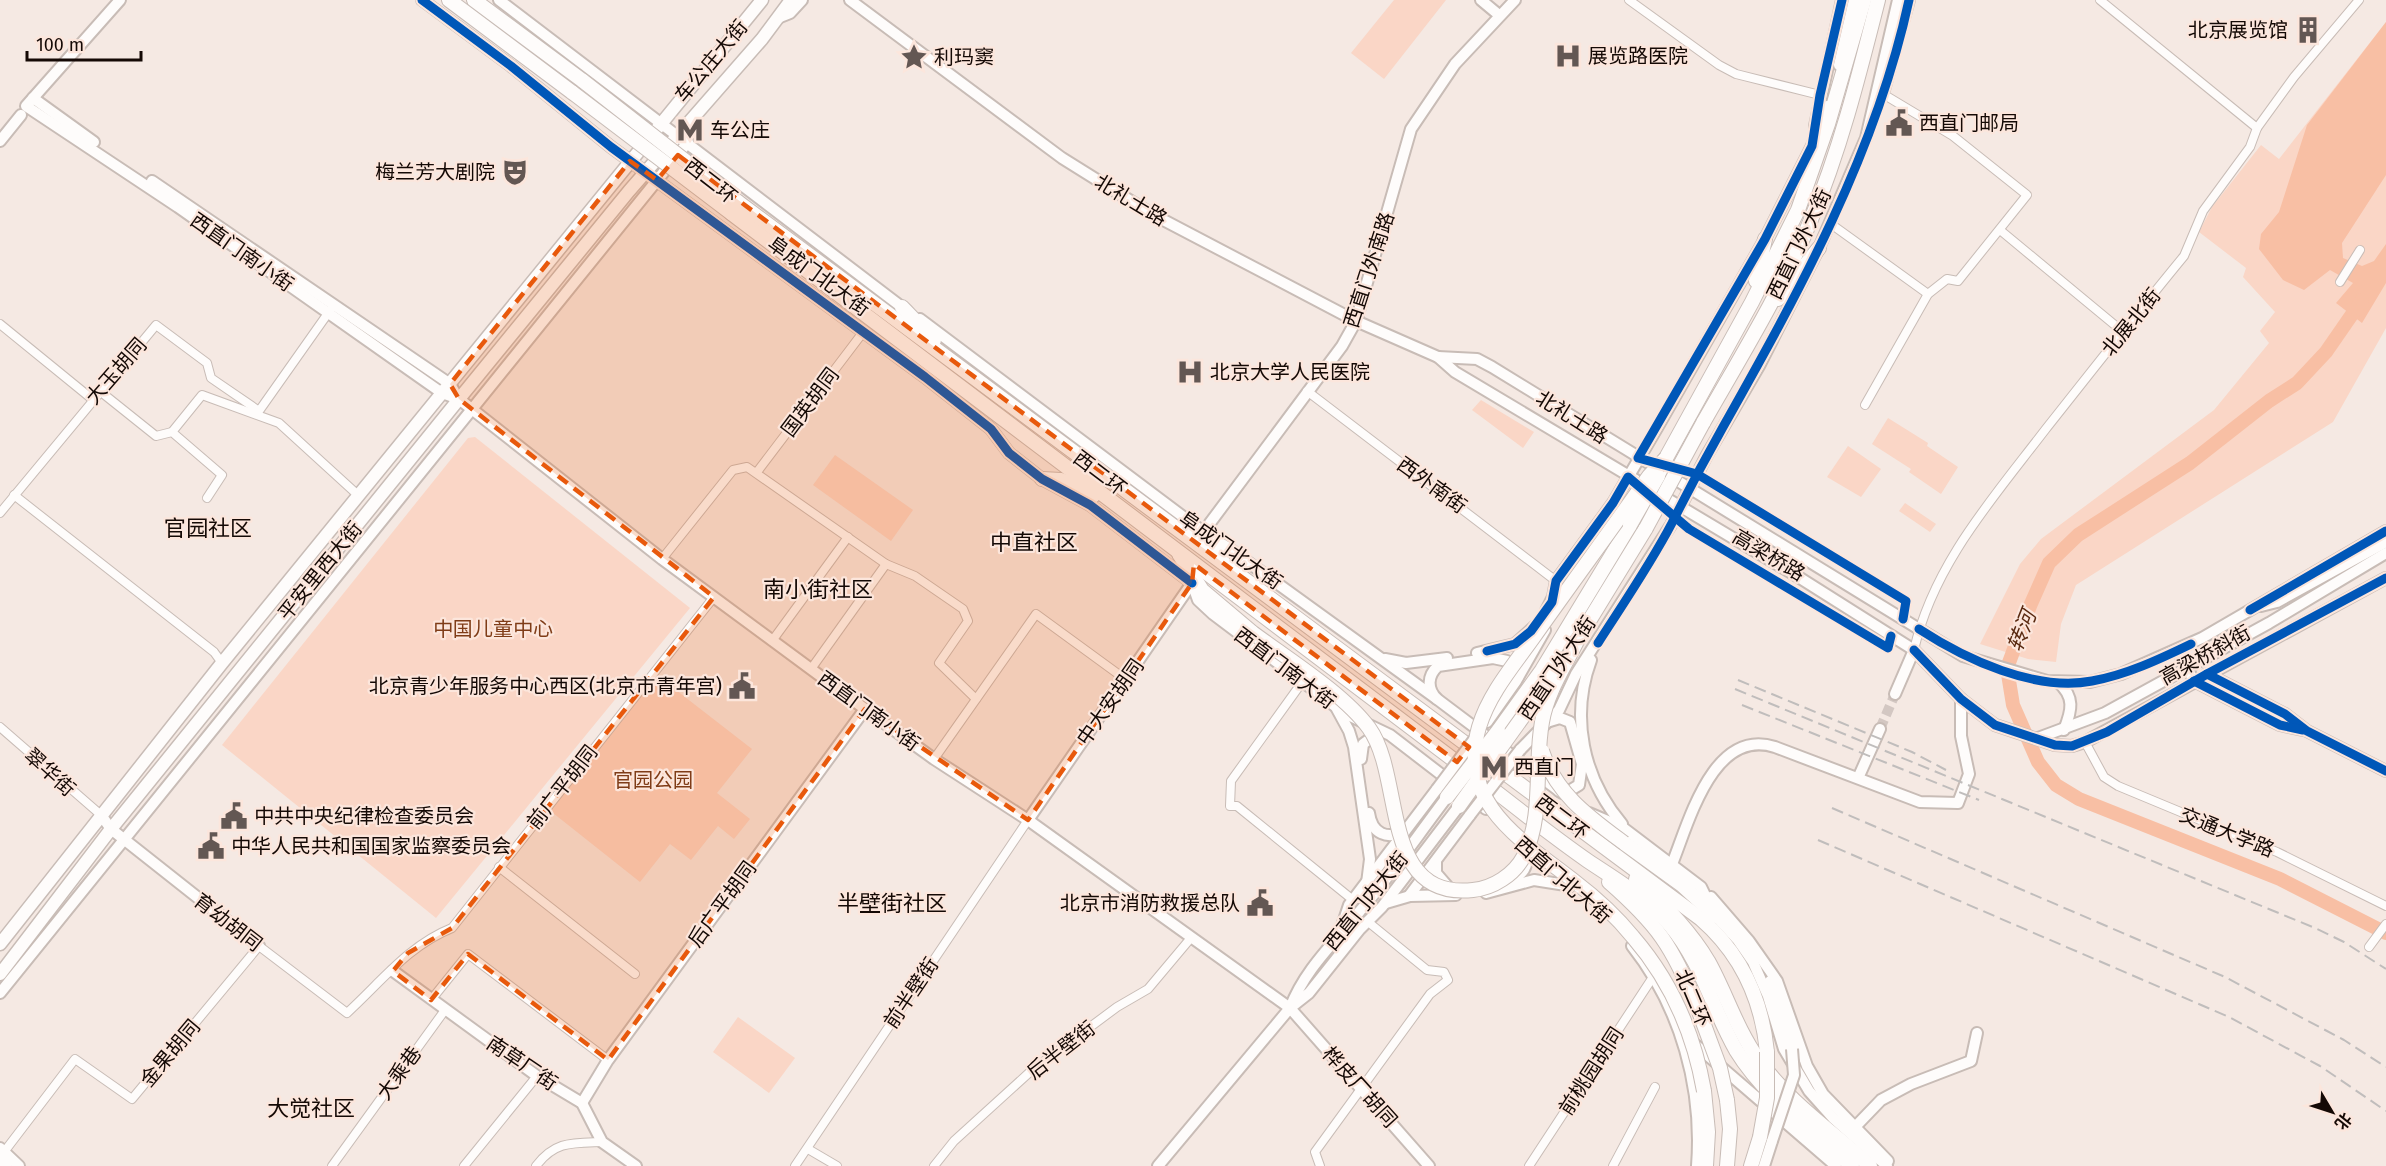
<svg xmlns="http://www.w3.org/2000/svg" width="2386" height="1166" font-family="'Fira Sans','Noto Sans SC',sans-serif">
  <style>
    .green { fill: #fad6c6 }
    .water { fill: #f8bfa4 }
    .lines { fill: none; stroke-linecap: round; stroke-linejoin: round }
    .river { stroke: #f8bfa4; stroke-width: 14 }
    .secondary-tunnel { stroke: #d3c7c2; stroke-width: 10; stroke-dasharray: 10 5; stroke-linecap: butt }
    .street-casing { stroke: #c8bcb6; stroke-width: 10 }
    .secondary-casing { stroke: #c8bcb6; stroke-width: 14 }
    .primary-casing { stroke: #c8bcb6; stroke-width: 15 }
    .highway-casing { stroke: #c8bcb6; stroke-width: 16 }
    .street { stroke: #fefcfb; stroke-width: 8 }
    .secondary { stroke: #fefcfb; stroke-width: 10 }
    .primary { stroke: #fefcfb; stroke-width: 12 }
    .highway { stroke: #fefcfb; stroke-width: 14 }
    .rail { stroke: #c0bdbc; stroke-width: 2; stroke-dasharray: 12 6; stroke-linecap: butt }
    .secondary-bridge-casing { stroke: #c8bcb6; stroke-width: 14; stroke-linecap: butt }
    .highway-bridge-casing { stroke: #c8bcb6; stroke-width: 16; stroke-linecap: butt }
    .secondary-bridge { stroke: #fefcfb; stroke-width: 10 }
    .highway-bridge { stroke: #fefcfb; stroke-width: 14 }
    .cycleway-casing { stroke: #fce6dc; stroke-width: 13 }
    .cycleway { stroke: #0057b8; stroke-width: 9 }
    .marked { fill: #e8590c; fill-opacity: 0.2; stroke: #e8590c; stroke-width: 4.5; stroke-dasharray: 12 8; stroke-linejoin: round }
    .labels { text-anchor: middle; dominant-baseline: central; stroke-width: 4.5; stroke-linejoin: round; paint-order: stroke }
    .poi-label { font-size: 20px; fill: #140905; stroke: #fce6dc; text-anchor: start }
    .street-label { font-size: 20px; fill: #140905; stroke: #fce6dc }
    .park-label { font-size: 20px; fill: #7f3c17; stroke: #fce6dc }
    .water-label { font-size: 21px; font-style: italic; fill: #5a2a11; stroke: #fce6dc }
    .quarter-label { font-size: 22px; fill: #140905; stroke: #fce6dc }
  </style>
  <rect width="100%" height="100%" fill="#f5e9e3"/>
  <g class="green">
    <polygon points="1394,0 1446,0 1384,79 1351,53"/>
    <polygon points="2386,22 2386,328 2333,422 2076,585 2061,624 2056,662 2028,659 1980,644 2020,564 2041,539 2214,410 2269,343 2260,331 2275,312 2243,277 2246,268 2199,232 2212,207 2261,145 2279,159"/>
    <polygon points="1481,400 1534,432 1523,448 1472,410"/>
    <polygon points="1888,418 1928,443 1927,446 1958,467 1941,494 1909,472 1911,469 1872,444"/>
    <polygon points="475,437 690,608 436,918 222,745 468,438"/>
    <polygon points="1848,446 1881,469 1861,497 1827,477"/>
    <polygon points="835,455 913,510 891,541 813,485"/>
    <polygon points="1905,503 1936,524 1930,532 1899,511"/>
    <polygon points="654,673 752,749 717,793 750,819 734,839 718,826 691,860 670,844 640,882 548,809"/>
    <polygon points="738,1017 795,1058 769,1093 713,1052"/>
  </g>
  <polygon class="water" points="2386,22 2386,175 2342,243 2343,258 2362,266 2374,261 2386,244 2386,283 2362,323 2336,303 2353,283 2330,270 2304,290 2283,280 2259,249 2261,234 2279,212 2307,125"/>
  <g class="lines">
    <polyline class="river" points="2362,300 2326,352 2297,383 2269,401 2190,463 2078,535 2049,563 2030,606 2007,668 2013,705 2038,762 2056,785 2079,799 2280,879 2386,933"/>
    <polyline class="secondary-tunnel" points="1880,729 1895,694"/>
    <defs>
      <g id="street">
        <polyline points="1629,0 1719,65 1736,74 1820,95"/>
        <polyline points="2100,0 2257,128"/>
        <polyline points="1831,224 1928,294"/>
        <polyline points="2000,230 2122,331"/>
        <polyline points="2340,282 2360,250"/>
        <polyline points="0,324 92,399"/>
        <polyline points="1307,391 1556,581"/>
        <polyline points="101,392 156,436 172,432 222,475 207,498"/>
        <polyline points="1865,405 1928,294 1947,279 1958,281 2027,195 1953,136 1883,94"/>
        <polyline points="172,432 202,395 279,423 359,496"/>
        <polyline points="757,472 864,331"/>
        <polyline points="14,495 214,652 222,663"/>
        <polyline points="0,513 156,325 207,363 211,378 259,411 331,309"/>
        <polyline points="662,559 733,470 747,467 886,564 915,576 963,609 968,621 939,663 976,699"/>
        <polyline points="772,641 848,537"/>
        <path d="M 1914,650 C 1933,565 1993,498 2045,430 C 2091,372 2137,313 2184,256 L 2203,211 L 2250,147 L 2257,128 L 2294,77 L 2359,0"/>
        <polyline points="811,669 886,564"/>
        <polyline points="1303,681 1231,781 1230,806 1237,806 1353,900"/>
        <polyline points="0,727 101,815"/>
        <polyline points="2085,742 2104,777 2118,786 2277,852 2386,906"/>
        <polyline points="934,759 1036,614 1125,679"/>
        <polyline points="499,867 635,974"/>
        <polyline points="2369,947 2386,924"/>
        <polyline points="431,1000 468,954 608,1060"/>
        <polyline points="808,1149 837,1166"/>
        <path d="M 4,1152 L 75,1059 L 132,1099 L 259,946 L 347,1013 C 381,982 409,945 452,928 L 714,597"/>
        <polyline points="332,1166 445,1010"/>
        <polyline points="464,1166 537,1076"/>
        <path d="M 536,1166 C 555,1141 572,1143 602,1142"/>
        <polyline points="795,1166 1028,820"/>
        <polyline points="934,1166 954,1141 1031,1071 1117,1007 1148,989 1190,939"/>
        <polyline points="1320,1166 1315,1152 1430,994 1448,980 1444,972 1427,970 1367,921"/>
        <polyline points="1529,1166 1653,977"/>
        <polyline points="1613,1166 1655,1087"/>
      </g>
      <g id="secondary">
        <polyline points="120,0 26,106 178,207 442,393 459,399 662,559 865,709 934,759 1028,820 1290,1008 1429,1166"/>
        <polyline points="422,0 511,66 611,147 925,377 991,429 1009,453 1042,479 1090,505 1197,587"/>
        <polyline points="499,0 907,311"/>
        <polyline points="850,0 1062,158 1150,213 1356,321 1438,357 1455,372 1800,578 1914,650 1961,699 1995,725 2055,745 2072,746 2085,742 2386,578"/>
        <polyline points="1481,0 1499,15"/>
        <polyline points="780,17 790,13 802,0"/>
        <polyline points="1839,65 1854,0"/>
        <polyline points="1884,90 1909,0"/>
        <polyline points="33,98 94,142"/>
        <polyline points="1815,126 1842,0"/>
        <polyline points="0,141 21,115"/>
        <polyline points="152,181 450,384 454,391"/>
        <polyline points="920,319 1206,534 1227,547 1437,699"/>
        <polyline points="1438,357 1477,359 1492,367 1963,656 2047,681 2090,682 2121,674 2202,638 2386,531"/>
        <polyline points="1206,534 1210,523 1342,346 1356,321 1411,129 1455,64 1515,0"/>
        <polyline points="1556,581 1613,503 1657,428 1765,239 1812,146 1827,106"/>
        <polyline points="1192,583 1198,600 1213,614 1344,713 1390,735 1486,809"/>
        <polyline points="2261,606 2277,602 2386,542"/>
        <polyline points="1546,611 1553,597 1556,581"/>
        <polyline points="2178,651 2194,681"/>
        <polyline points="1477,653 1515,644 1535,626"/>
        <polyline points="1385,659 1406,663 1447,658"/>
        <path d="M 1591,660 C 1570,717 1583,778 1622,824"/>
        <polyline points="2207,674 2285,714 2307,731 2386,771"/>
        <path d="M 1518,677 L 1507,661 L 1493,658 L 1438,666 C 1427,676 1427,689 1437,699 L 1562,793"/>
        <polyline points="2194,681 2280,725 2303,730"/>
        <path d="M 2058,682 C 2075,697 2072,710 2064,730"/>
        <polyline points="1895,694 1914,650"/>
        <polyline points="1337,709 1349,731 1354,747 1370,859 1367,883"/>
        <polyline points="1550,721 1560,718 1570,722 1582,764 1579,785 1569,791 1559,791"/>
        <polyline points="1487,722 1516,681 1545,630"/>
        <polyline points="2038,738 2105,713 2269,623 2386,553"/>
        <polyline points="1520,750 1559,710 1576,674 1671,525 1707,455 1759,366 1819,248 1866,138 1898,0"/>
        <polyline points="1361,759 1363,744 1378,733"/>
        <polyline points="1859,776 1880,729"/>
        <path d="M 1369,813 C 1372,834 1387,840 1405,831"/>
        <polyline points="1589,813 1622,827 1701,887 1714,914 1737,939 1753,962 1768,996 1784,1049 1809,1091 1833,1118 1887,1166"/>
        <polyline points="101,815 111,829 259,946"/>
        <polyline points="1028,820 1192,583"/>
        <polyline points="1436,861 1436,873 1449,888"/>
        <path d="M 1672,864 C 1689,822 1713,727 1775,747 L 1920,802 L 1958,803 L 1969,774 L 1961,736 L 1961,699"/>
        <path d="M 1509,881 C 1522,875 1531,866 1524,852"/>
        <polyline points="1486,893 1534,880 1572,886"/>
        <polyline points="1409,896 1470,815"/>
        <polyline points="1711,897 1749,941 1777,981 1807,1066 1823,1094 1888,1161"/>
        <polyline points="1386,903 1410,896 1456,895"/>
        <polyline points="1341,929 1349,905 1437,789"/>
        <path d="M 1632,946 C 1681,1008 1703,1088 1697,1166"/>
        <polyline points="393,971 537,1076 582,1103 602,1142 636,1166"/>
        <polyline points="1770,981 1792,1049"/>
        <polyline points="0,993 688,142"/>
        <path d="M 1290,1008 C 1305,969 1334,943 1360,911 C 1391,875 1418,835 1447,797"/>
        <polyline points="1691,1041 1836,1166"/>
        <polyline points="582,1103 608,1060 865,709"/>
        <polyline points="1855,1127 1881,1100 1911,1084 1971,1061 1977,1033"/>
        <polyline points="0,1148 19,1166"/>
        <polyline points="0,1159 7,1166"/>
        <polyline points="1158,1166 1290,1008 1309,993 1360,929 1382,907 1459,806"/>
        <polyline points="1764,1166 1772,1141"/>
      </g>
      <g id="primary">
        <polyline points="0,944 222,663 762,0"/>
        <polyline points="0,974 111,829 459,399 629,191 762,39 791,0"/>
      </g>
      <g id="highway">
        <polyline points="449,0 573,93"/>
        <polyline points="474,0 583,81"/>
        <path d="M 738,202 L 1701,919 C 1741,954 1762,1000 1767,1052"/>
        <polyline points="731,213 1467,770"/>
        <polyline points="1756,281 1765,239"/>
        <polyline points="1778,299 1819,248"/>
        <polyline points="902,307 934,340"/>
        <path d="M 1703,423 C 1740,358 1781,292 1810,222 C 1840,151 1859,75 1878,0"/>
        <polyline points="1666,458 1752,302 1798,210 1828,124 1864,0"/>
        <polyline points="1042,479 1061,480 1093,496"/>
        <polyline points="1206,534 1222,560"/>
        <polyline points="1179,554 1202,590 1253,633"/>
        <polyline points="1578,639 1646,528"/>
        <polyline points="1498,731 1542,670 1630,525"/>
        <path d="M 1482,781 C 1517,808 1552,836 1588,861 C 1618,881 1646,897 1670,925 C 1702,963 1712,1008 1736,1050 C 1764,1096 1812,1130 1852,1166"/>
        <polyline points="1624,843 1682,885 1716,916"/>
        <path d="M 1636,879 C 1663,903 1689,929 1708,961 C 1726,993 1736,1028 1758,1059 C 1787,1101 1833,1132 1870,1166"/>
        <path d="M 1609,882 C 1658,925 1672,946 1697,1006"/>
        <polyline points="1704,1091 1708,1132 1706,1166"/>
        <polyline points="1727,1166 1730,1129 1727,1100"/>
        <polyline points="1751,1166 1760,1137"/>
      </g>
    </defs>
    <use href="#street" class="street-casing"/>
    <use href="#secondary" class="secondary-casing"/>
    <use href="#primary" class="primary-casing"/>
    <use href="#highway" class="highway-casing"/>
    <use href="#street" class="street"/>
    <use href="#secondary" class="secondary"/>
    <use href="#primary" class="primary"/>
    <use href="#highway" class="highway"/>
    <g class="rail">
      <polyline points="1738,680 1912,752 1946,770"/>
      <polyline points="1735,689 2315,928 2344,942 2386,969"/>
      <polyline points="1742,705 1979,800"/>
      <polyline points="1832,808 2225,977 2344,1040 2386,1067"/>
      <polyline points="1818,840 2229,1017 2320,1066 2386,1111"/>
    </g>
    <defs>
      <g id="secondary-bridge">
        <polyline points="1437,789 1476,737"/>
        <polyline points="1470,815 1520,750"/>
        <polyline points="1772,1141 1794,1075 1792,1049"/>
      </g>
      <g id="highway-bridge">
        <polyline points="583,81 738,202"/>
        <polyline points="573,93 731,213"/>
        <path d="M 1666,458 L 1649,476 C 1611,530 1571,584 1533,638 C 1513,666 1489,694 1479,727 C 1457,804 1523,841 1574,881 C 1595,897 1616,916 1633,937 C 1671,981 1694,1034 1704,1091"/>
        <polyline points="1630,525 1658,476"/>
        <polyline points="1646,528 1703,423"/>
        <path d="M 1253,633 C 1288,659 1344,694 1369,728 C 1405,778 1379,900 1473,890 C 1493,888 1514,875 1524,856 C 1544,815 1534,766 1542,722 C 1547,692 1565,666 1578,639"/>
        <path d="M 1542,751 C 1556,794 1589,817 1624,843"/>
        <polyline points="1447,797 1498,731"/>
        <polyline points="1459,806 1552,676"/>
        <polyline points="1697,1006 1720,1068 1727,1100"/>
        <polyline points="1760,1137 1767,1098 1767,1052"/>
      </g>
    </defs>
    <use href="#secondary-bridge" class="secondary-bridge-casing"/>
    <use href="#highway-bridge" class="highway-bridge-casing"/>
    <use href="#secondary-bridge" class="secondary-bridge"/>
    <use href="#highway-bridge" class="highway-bridge"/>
    <defs>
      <g id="cycleway">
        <polyline points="422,0 511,66 611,147 925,377 991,429 1009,453 1042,479 1090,505 1192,583"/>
        <polyline points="1842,0 1820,95 1812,146 1765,239 1638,458 1697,474 1906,601 1903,619"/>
        <polyline points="2250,610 2386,531"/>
        <path d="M 1919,629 C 1965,659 2035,692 2092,681 C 2126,675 2160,659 2191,644"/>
        <path d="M 1598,643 C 1623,604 1650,565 1672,523 C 1688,491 1705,459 1723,427 C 1799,292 1876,153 1909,0"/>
        <polyline points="1914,650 1961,699 1995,725 2055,745 2072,746 2107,732 2207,674 2386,578"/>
        <polyline points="1487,651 1515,644 1531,631 1552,602 1556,581 1613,503 1628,477 1689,529 1888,648 1891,636"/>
        <polyline points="2207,674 2285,714 2307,731 2386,771"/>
        <polyline points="2194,681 2280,725 2303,730"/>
      </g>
    </defs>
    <use href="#cycleway" class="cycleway-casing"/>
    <use href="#cycleway" class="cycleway"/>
  </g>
  <path class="marked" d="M 678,155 L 1469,747 L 1457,762 L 1194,564 L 1192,583 L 1028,820 L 865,709 L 608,1060 L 468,954 L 431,1000 L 393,971 L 408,953 L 452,928 L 714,597 L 459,399 L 450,384 L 630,161 L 657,180 Z"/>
  <defs>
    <symbol id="building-bare" viewBox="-9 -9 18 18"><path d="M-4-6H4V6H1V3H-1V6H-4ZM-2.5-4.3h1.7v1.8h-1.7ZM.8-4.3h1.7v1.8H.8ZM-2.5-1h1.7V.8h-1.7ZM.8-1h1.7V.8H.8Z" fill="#635753" stroke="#fce6dc" stroke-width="2.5" paint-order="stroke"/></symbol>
    <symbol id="hospital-bare" viewBox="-9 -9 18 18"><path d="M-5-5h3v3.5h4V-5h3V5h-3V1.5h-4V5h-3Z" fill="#635753" stroke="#fce6dc" stroke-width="2.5" paint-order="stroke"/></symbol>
    <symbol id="sight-bare" viewBox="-9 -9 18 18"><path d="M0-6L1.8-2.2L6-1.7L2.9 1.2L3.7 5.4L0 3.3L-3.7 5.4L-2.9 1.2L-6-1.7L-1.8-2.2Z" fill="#635753" stroke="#fce6dc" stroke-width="2.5" paint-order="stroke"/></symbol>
    <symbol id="civic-bare" viewBox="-9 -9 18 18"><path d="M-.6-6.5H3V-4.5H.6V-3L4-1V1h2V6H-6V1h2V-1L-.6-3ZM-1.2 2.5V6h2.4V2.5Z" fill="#635753" stroke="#fce6dc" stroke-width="2.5" paint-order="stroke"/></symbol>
    <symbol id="metro-bare" viewBox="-9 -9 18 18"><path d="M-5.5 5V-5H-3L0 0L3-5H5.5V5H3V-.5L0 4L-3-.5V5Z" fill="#635753" stroke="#fce6dc" stroke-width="2.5" paint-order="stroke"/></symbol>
    <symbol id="theatre-bare" viewBox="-9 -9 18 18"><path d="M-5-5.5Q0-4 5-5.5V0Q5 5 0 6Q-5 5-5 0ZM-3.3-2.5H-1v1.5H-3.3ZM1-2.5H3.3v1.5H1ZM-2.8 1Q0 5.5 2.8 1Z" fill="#635753" stroke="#fce6dc" stroke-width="2.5" paint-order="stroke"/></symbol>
  </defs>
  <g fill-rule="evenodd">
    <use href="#building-bare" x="2289" y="11" width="38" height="38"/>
    <use href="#hospital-bare" x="1549" y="37" width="38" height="38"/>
    <use href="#sight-bare" x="895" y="38" width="38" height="38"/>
    <use href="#civic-bare" x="1880" y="104" width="38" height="38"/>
    <use href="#metro-bare" x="671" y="111" width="38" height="38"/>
    <use href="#theatre-bare" x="496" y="153" width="38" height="38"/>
    <use href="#hospital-bare" x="1171" y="353" width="38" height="38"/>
    <use href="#civic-bare" x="723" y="667" width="38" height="38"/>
    <use href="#metro-bare" x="1475" y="748" width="38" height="38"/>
    <use href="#civic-bare" x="215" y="797" width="38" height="38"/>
    <use href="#civic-bare" x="192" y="827" width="38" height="38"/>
    <use href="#civic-bare" x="1241" y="884" width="38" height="38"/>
  </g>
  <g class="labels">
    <g class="poi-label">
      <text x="2288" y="30" text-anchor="end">北京展览馆</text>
      <text x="1588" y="56">展览路医院</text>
      <text x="934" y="57">利玛窦</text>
      <text x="1919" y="123">西直门邮局</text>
      <text x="710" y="130">车公庄</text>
      <text x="495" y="172" text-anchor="end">梅兰芳大剧院</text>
      <text x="1210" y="372">北京大学人民医院</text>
      <text x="722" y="686" text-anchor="end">北京青少年服务中心西区(北京市青年宫)</text>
      <text x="1514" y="767">西直门</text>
      <text x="254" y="816">中共中央纪律检查委员会</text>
      <text x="231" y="846">中华人民共和国国家监察委员会</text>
      <text x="1240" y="903" text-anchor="end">北京市消防救援总队</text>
    </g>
    <g class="street-label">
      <text transform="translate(711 61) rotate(-50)">车公庄大街</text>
      <text transform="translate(711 181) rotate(38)">西二环</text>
      <text transform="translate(1131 200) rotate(31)">北礼士路</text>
      <text transform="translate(1799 244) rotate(-64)">西直门外大街</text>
      <text transform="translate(242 252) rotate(35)">西直门南小街</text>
      <text transform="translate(1369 270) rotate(-72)">西直门外南路</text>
      <text transform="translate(819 276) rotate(36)">阜成门北大街</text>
      <text transform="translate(2131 322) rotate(-51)">北展北街</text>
      <text transform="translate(116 371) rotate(-49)">大玉胡同</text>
      <text transform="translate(810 402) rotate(-53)">国英胡同</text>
      <text transform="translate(1572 417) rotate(32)">北礼士路</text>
      <text transform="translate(1100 473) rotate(37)">西二环</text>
      <text transform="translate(1432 485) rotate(36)">西外南街</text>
      <text transform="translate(1231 550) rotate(35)">阜成门北大街</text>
      <text transform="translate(1769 555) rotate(31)">高梁桥路</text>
      <text transform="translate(320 571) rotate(-51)">平安里西大街</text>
      <text transform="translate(2205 655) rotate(-29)">高梁桥斜街</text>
      <text transform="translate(1285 668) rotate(37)">西直门南大街</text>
      <text transform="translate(1557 668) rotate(-56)">西直门外大街</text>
      <text transform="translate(1110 702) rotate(-55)">中大安胡同</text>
      <text transform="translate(869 711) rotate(36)">西直门南小街</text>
      <text transform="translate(50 772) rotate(42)">翠华街</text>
      <text transform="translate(562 787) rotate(-52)">前广平胡同</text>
      <text transform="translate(1562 817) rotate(37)">西二环</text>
      <text transform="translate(2227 832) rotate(22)">交通大学路</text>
      <text transform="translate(1563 880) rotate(41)">西直门北大街</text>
      <text transform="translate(1366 901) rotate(-51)">西直门内大街</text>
      <text transform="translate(722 904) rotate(-54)">后广平胡同</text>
      <text transform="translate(228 922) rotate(38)">育幼胡同</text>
      <text transform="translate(911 993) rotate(-56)">前半壁街</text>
      <text transform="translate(1693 998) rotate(67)">北二环</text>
      <text transform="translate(1061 1050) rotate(-38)">后半壁街</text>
      <text transform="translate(170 1053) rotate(-50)">金果胡同</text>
      <text transform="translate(522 1063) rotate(34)">南草厂街</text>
      <text transform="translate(1591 1071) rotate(-57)">前桃园胡同</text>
      <text transform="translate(399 1073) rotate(-54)">大乘巷</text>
      <text transform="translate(1360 1087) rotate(48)">桦皮厂胡同</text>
    </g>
    <g class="park-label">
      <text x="493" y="629">中国儿童中心</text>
      <text x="653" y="780">官园公园</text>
    </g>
    <g class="water-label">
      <text transform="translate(2022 631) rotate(-68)">转河</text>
    </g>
    <g class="quarter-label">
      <text x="208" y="528">官园社区</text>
      <text x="1034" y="542">中直社区</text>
      <text x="818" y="589">南小街社区</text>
      <text x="892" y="903">半壁街社区</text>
      <text x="311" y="1108">大觉社区</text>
    </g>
  </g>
  <g transform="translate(2332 1112) rotate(129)" stroke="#fce6dc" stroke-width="4.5" paint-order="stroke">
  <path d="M0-4.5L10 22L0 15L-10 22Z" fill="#140905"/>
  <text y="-9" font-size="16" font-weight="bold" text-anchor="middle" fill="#140905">北</text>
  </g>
  <path d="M27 51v9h114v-9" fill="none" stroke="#140905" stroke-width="3"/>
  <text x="36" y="51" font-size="18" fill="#140905" stroke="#fce6dc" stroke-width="4.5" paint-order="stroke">100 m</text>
</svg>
